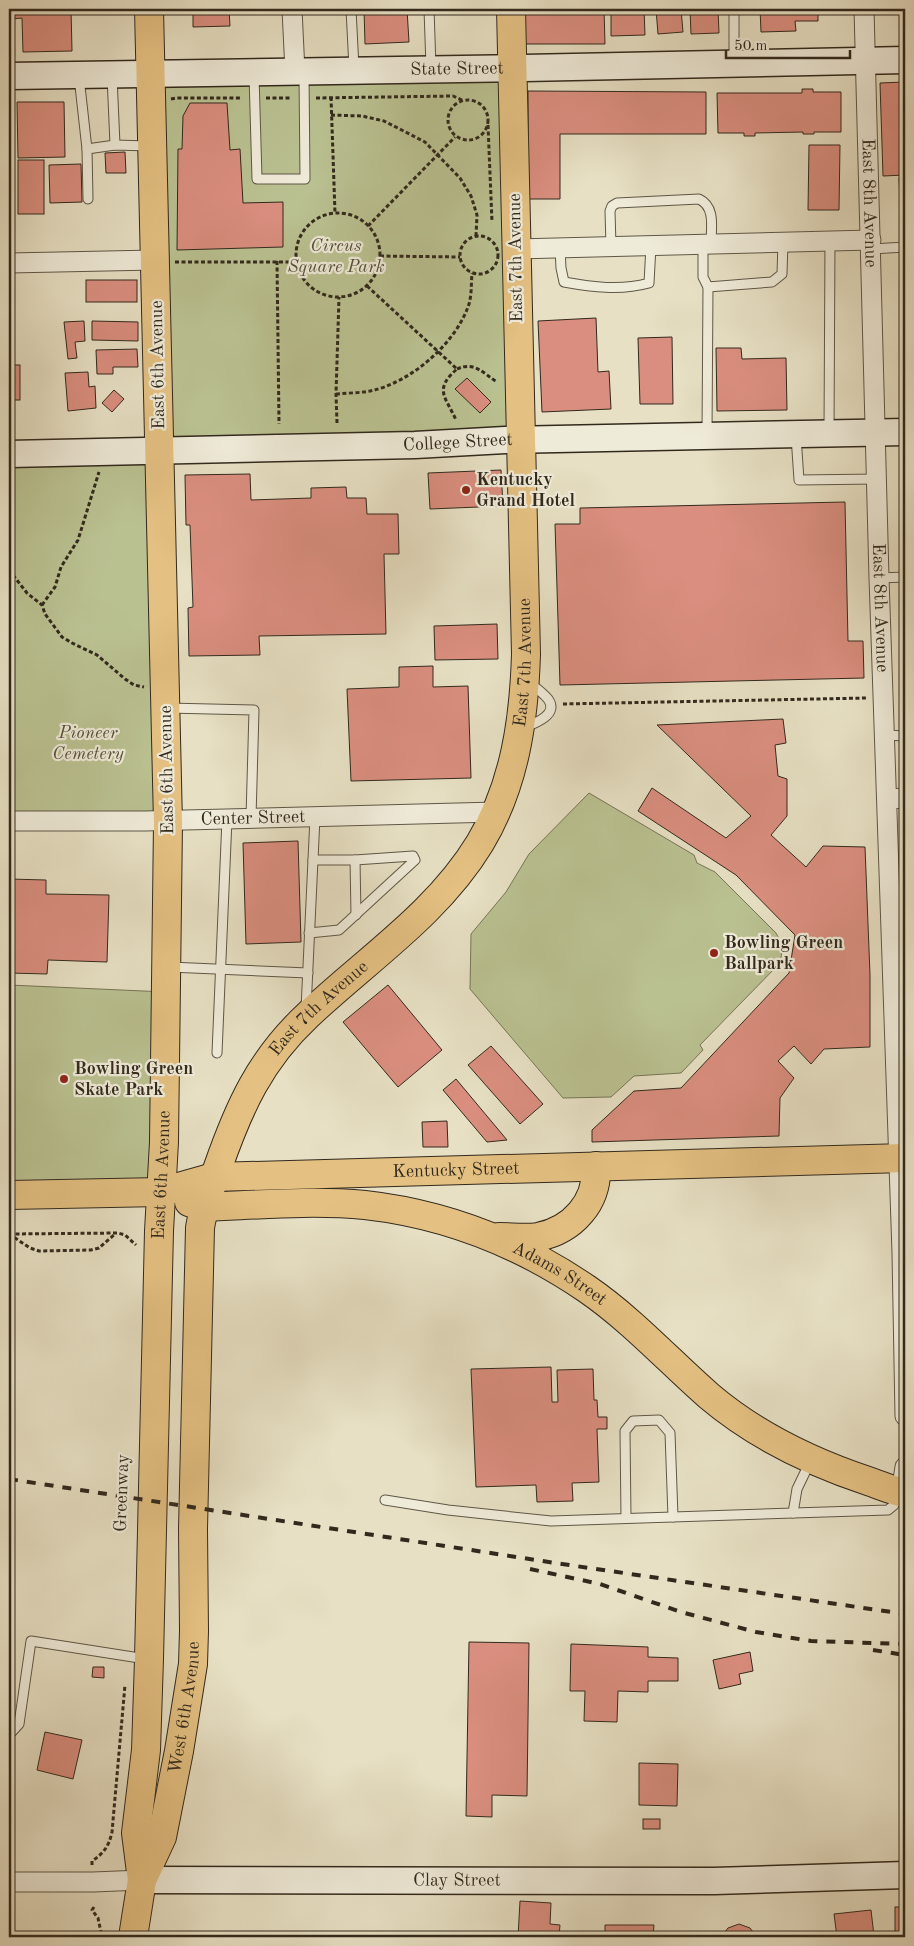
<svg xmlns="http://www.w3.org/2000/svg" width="914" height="1946" font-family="'Old Standard TT',serif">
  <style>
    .green { fill: #bac191; stroke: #767557 }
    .building { fill: #da8e7f; stroke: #32291d }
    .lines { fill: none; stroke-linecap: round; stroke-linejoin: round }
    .lane-casing { stroke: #5f5747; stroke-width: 11 }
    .street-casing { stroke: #5f5747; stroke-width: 21 }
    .secondary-casing { stroke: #32291d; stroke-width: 29 }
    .primary-casing { stroke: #32291d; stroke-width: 30 }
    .path { stroke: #32291d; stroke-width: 3; stroke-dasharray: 4 2.5; stroke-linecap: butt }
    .lane { stroke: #efebd9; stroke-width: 9 }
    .street { stroke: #efebd9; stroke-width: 19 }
    .secondary { stroke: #efebd9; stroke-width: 26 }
    .primary { stroke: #e4c082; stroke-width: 28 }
    .rail { stroke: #32291d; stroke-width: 4; stroke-dasharray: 9 9; stroke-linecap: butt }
    .poi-dot { fill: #8f2418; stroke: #efebd9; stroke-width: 2 }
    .labels { text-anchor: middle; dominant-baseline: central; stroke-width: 4.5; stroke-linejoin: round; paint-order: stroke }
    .street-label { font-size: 18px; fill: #32291d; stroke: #efebd9 }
    .park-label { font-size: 18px; font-style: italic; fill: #544f3a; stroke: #efebd9 }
    .poi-label { font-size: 18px; font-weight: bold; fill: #32291d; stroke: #efebd9; text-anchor: start }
  </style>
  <rect width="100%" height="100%" fill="#e7e0c4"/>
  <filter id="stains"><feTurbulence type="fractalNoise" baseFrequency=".004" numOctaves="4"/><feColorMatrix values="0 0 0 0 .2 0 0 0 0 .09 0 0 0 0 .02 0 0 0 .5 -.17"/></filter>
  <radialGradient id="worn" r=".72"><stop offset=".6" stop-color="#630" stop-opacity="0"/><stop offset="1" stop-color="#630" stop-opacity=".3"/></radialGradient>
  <g class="green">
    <polygon points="512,68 521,440 161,450 168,823 9,822 9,452 160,450 151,73"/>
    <path d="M 589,793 L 694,855 L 697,863 L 715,872 L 776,933 C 782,944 784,951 779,964 L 700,1045 L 703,1050 L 681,1073 L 634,1076 L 611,1097 L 563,1098 L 470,989 L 471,934 L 506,892 L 529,854 Z"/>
    <polygon points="9,985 166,992 161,1192 9,1194"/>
  </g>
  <g class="building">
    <polygon points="11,9 71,9 72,51 23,52 22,18 12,19"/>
    <polygon points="193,9 229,9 230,26 193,27"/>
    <polygon points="364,9 407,9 409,42 365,44"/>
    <polygon points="517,9 604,9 605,44 518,44"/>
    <polygon points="611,9 644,9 645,35 611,36"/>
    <polygon points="656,9 681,9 683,32 658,34"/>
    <polygon points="690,9 718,9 719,33 691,34"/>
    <polygon points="760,9 818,9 818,21 795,21 796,31 761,32"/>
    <polygon points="905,82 905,175 883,176 880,83"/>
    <polygon points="802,89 813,89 813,92 841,92 841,132 814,132 814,134 803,134 803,132 755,133 755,136 744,136 744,133 718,133 717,93 802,93"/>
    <polygon points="528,91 706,92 706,134 560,134 560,199 528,199"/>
    <polygon points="17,102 64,102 65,157 18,158"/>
    <polygon points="190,103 227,103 230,150 240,149 243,203 283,202 283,247 177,250 178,149 182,149 183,116"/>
    <polygon points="809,145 840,145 839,210 808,210"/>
    <polygon points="125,152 126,173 106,173 105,153"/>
    <rect x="18" y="160" width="26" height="54"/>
    <polygon points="81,164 82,202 50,203 49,165"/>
    <polygon points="899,178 905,178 905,238 902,238"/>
    <rect x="86" y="280" width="51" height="22"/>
    <polygon points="596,318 598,372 609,371 611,409 542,412 538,321"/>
    <polygon points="84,321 85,341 75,342 77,358 68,359 64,322"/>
    <polygon points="92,321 138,322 138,341 92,340"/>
    <polygon points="672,337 673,404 640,404 638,338"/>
    <polygon points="716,348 741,348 742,359 786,358 787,410 717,411"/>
    <polygon points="137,349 138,367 113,367 113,374 97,374 96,350"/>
    <rect x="9" y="365" width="11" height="35"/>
    <polygon points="88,372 89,387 95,386 96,408 68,411 65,373"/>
    <polygon points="467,378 491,402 480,413 455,389"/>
    <polygon points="114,390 124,399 112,412 102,403"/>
    <polygon points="501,470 503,506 430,509 428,473"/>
    <polygon points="250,474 251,500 311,498 311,488 346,487 347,498 366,498 367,514 398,514 399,554 384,554 386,634 259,636 260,655 189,656 188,608 193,607 190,525 186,525 185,475"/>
    <polygon points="845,502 848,641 863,641 864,678 560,685 555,524 580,524 580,508"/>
    <polygon points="497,624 498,659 435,660 434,626"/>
    <polygon points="433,666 433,687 468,686 471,778 351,781 347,689 399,687 399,667"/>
    <polygon points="783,719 786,743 775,745 778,776 787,779 787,816 771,835 806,867 823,846 865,847 870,975 870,1047 824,1049 811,1064 794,1046 778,1061 794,1078 780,1098 779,1136 592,1142 592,1130 634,1091 681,1088 789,973 795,935 736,875 638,811 652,788 726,838 751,816 657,725"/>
    <polygon points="298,841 301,942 246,944 243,843"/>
    <polygon points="9,879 46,880 46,894 109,895 107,962 48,960 47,974 9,973"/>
    <polygon points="388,985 442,1050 398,1087 343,1022"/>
    <polygon points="491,1046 543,1104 520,1124 468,1065"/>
    <polygon points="456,1079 507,1140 487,1142 443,1090"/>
    <polygon points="447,1121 448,1147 423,1147 422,1122"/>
    <polygon points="551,1367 552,1402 558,1402 557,1370 593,1369 594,1400 597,1400 598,1417 607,1417 607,1429 597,1429 599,1482 572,1483 573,1501 537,1502 536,1485 476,1487 471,1369"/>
    <polygon points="469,1642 529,1643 527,1796 492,1795 492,1817 466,1816"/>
    <polygon points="571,1644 648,1647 648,1657 678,1658 678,1681 648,1681 648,1692 618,1691 617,1722 584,1721 585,1691 570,1691"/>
    <polygon points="9,1648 14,1649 9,1678"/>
    <polygon points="750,1652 753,1671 739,1674 741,1684 719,1689 713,1660"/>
    <polygon points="93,1667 104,1667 104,1678 92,1677"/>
    <polygon points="45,1732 82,1740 73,1779 37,1770"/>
    <polygon points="639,1763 678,1764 677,1806 639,1805"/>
    <rect x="643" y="1819" width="17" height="10"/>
    <polygon points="520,1901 551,1903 550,1924 560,1925 559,1937 518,1937"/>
    <rect x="895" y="1907" width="10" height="30"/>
    <polygon points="871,1910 874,1936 837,1937 834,1914"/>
    <polygon points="739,1924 750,1928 757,1937 721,1937 728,1928"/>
    <polygon points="605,1925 654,1925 653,1937 605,1937"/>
  </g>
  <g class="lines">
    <defs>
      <g id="lane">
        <polyline points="351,9 354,68"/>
        <polyline points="429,9 431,67"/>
        <polyline points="734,60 734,9"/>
        <polyline points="254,75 257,179 305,179 304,74"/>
        <polyline points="112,76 115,145"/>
        <polyline points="79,77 87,149 115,145 149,146"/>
        <polyline points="87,149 88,199"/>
        <polyline points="703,244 703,277 708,287 772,282 782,274 783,242"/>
        <path d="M 611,246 L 610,211 L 612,206 L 617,203 L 699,199 C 716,207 711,228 711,244"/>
        <path d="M 560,248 L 561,268 L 564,282 C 592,287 620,291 649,283 L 651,246"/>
        <polyline points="872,249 905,247"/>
        <polyline points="829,432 830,241"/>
        <polyline points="707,434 708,287"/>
        <polyline points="796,436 799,480 877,479"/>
        <polyline points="879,578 905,577"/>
        <polyline points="167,708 254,710 251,818"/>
        <path d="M 523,728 C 533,724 560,715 548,699 C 543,693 536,688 530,683"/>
        <polyline points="886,735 905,736"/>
        <polyline points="355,860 356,915"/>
        <polyline points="309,933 339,930 415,860 413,856 355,860 313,860"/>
        <polyline points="169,967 308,973"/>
        <polyline points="306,1009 315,817"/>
        <polyline points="217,1053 227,819"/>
        <polyline points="385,1500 448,1510 551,1521 888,1510 894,1505 900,1495"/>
        <polyline points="793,1513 797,1489 810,1462"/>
        <polyline points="626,1518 625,1431 633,1421 659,1420 670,1433 673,1517"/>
        <polyline points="9,1735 19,1724 31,1641 146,1659"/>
      </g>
      <g id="street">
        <polyline points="292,9 295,72"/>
        <path id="s1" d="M 864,9 L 879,578 L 902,1253 L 905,1416"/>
        <polyline points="516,249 871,240"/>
        <polyline points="9,263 155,260"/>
        <polyline points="888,799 905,798"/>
        <path id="s2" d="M 9,821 L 145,821 L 496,812"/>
        <polyline points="901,1493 905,1467"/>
        <polyline points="9,1882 93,1882 142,1880"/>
      </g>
      <g id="secondary">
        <path id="s3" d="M 9,76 L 525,68 L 905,60"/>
        <path id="s4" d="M 9,454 L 415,445 L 505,440 L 905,432"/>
        <path id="s5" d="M 142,1880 L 714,1881 L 905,1875"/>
      </g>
      <g id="primary">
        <path id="s6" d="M 9,1195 L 161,1192 L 214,1177 L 905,1158"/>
        <path id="s7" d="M 189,1202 L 203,1207 C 257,1205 311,1200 365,1205 C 445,1214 521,1244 587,1289 C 632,1320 669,1361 709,1396 C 755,1435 811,1462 868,1481 C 880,1485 893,1491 905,1493"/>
        <path d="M 499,1237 C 512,1237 526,1239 538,1237 C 573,1230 598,1202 596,1166"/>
        <path id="s8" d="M 142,1880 L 162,1837 L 179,1751 L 193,1664 L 194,1631 L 193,1529 L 200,1228 C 203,1207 211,1187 218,1167 C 239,1107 260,1060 307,1016 C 366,960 437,914 480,843 C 515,785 524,720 526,654 L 511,9"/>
        <path id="s9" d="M 133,1937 L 142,1880 L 136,1833 L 146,1750 L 149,1659 L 159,1231 L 164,1142 L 168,823 L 149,9"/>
      </g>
    </defs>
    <use href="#lane" class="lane-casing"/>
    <use href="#street" class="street-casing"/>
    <use href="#secondary" class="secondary-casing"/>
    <use href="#primary" class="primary-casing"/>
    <g class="path">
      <polyline points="331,97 335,213"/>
      <polyline points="266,98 292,98"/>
      <polyline points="316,98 453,96 462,100"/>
      <polyline points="171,99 176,98 242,98"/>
      <circle cx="468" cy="120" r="20"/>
      <polyline points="331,115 362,116 384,121 425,142 460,178 471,196 477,215 476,236"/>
      <polyline points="488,125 492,222"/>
      <circle cx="338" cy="255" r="42"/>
      <polyline points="368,226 455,137"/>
      <circle cx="479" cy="255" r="19"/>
      <polyline points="380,256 460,257"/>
      <polyline points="277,261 279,424"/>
      <polyline points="175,262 296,262"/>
      <path d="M 367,286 L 457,369 C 433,390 446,397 456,420"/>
      <path d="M 457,369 C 474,361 483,373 497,382"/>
      <path d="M 336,394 C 347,393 359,393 370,391 C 410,383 454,345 468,307 C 472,297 471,283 472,273"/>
      <polyline points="337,423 336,394 339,297"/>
      <polyline points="9,570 27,593 42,605 45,614 62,637 72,643 97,655 125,679 134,685 144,687"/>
      <polyline points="42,605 55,587 61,567 78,540 99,472"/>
      <polyline points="563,704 866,698"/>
      <polyline points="9,1234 118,1233 125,1235 136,1245"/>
      <polyline points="9,1234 30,1248 39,1251 91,1250 99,1248 115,1234"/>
      <path d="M 92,1865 L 92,1861 C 104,1853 109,1846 112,1832 L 125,1685"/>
      <polyline points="94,1907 92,1910 98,1918 102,1937"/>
    </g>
    <use href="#lane" class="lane"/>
    <use href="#street" class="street"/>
    <use href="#secondary" class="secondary"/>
    <use href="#primary" class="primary"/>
    <g class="rail">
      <polyline points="9,1479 562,1564 905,1614"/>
      <polyline points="530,1569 600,1584 681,1612 756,1632 811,1641 905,1644"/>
      <polyline points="873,1650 905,1655"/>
    </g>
  </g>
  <g class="poi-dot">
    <circle cx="466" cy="490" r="5"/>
    <circle cx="714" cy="953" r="5"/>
    <circle cx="64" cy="1079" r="5"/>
  </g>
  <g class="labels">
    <g class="street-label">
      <text stroke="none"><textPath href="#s3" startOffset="448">State Street</textPath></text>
      <text stroke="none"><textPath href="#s1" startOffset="194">East 8th Avenue</textPath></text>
      <text transform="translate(516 258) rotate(-91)">East 7th Avenue</text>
      <text transform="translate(158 365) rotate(-91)">East 6th Avenue</text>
      <text stroke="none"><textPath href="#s4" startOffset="449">College Street</textPath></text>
      <text stroke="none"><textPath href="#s1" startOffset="599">East 8th Avenue</textPath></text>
      <text stroke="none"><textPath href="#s8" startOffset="1334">East 7th Avenue</textPath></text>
      <text transform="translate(167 770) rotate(-91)">East 6th Avenue</text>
      <text stroke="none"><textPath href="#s2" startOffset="244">Center Street</textPath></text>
      <text stroke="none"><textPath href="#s8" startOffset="914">East 7th Avenue</textPath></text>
      <text stroke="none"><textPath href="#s6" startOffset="449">Kentucky Street</textPath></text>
      <text stroke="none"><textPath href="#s9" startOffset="764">East 6th Avenue</textPath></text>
      <text stroke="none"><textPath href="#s7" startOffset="385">Adams Street</textPath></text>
      <text transform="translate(122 1493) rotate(-88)">Greenway</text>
      <text stroke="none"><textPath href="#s8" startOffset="179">West 6th Avenue</textPath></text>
      <text stroke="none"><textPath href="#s5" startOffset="315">Clay Street</textPath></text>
    </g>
    <g class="park-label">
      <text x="336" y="246">Circus<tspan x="336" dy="21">Square Park</tspan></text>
      <text x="88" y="733">Pioneer<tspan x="88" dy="21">Cemetery</tspan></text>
    </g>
    <g class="poi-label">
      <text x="476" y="480">Kentucky<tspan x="476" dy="21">Grand Hotel</tspan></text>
      <text x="724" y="943">Bowling Green<tspan x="724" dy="21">Ballpark</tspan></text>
      <text x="74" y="1069">Bowling Green<tspan x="74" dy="21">Skate Park</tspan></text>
    </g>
  </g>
  <rect width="914" height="1946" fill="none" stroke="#e7e0c4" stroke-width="30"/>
  <rect x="10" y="10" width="894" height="1926" fill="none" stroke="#32291d" stroke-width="2.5"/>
  <rect x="15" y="15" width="884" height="1916" fill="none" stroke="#32291d"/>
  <path d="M726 50v8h124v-8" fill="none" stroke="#32291d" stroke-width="2.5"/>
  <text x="734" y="50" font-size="15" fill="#32291d" stroke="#efebd9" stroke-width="4" paint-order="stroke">50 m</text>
  <rect width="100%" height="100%" filter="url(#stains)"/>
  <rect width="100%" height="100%" fill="url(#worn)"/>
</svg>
